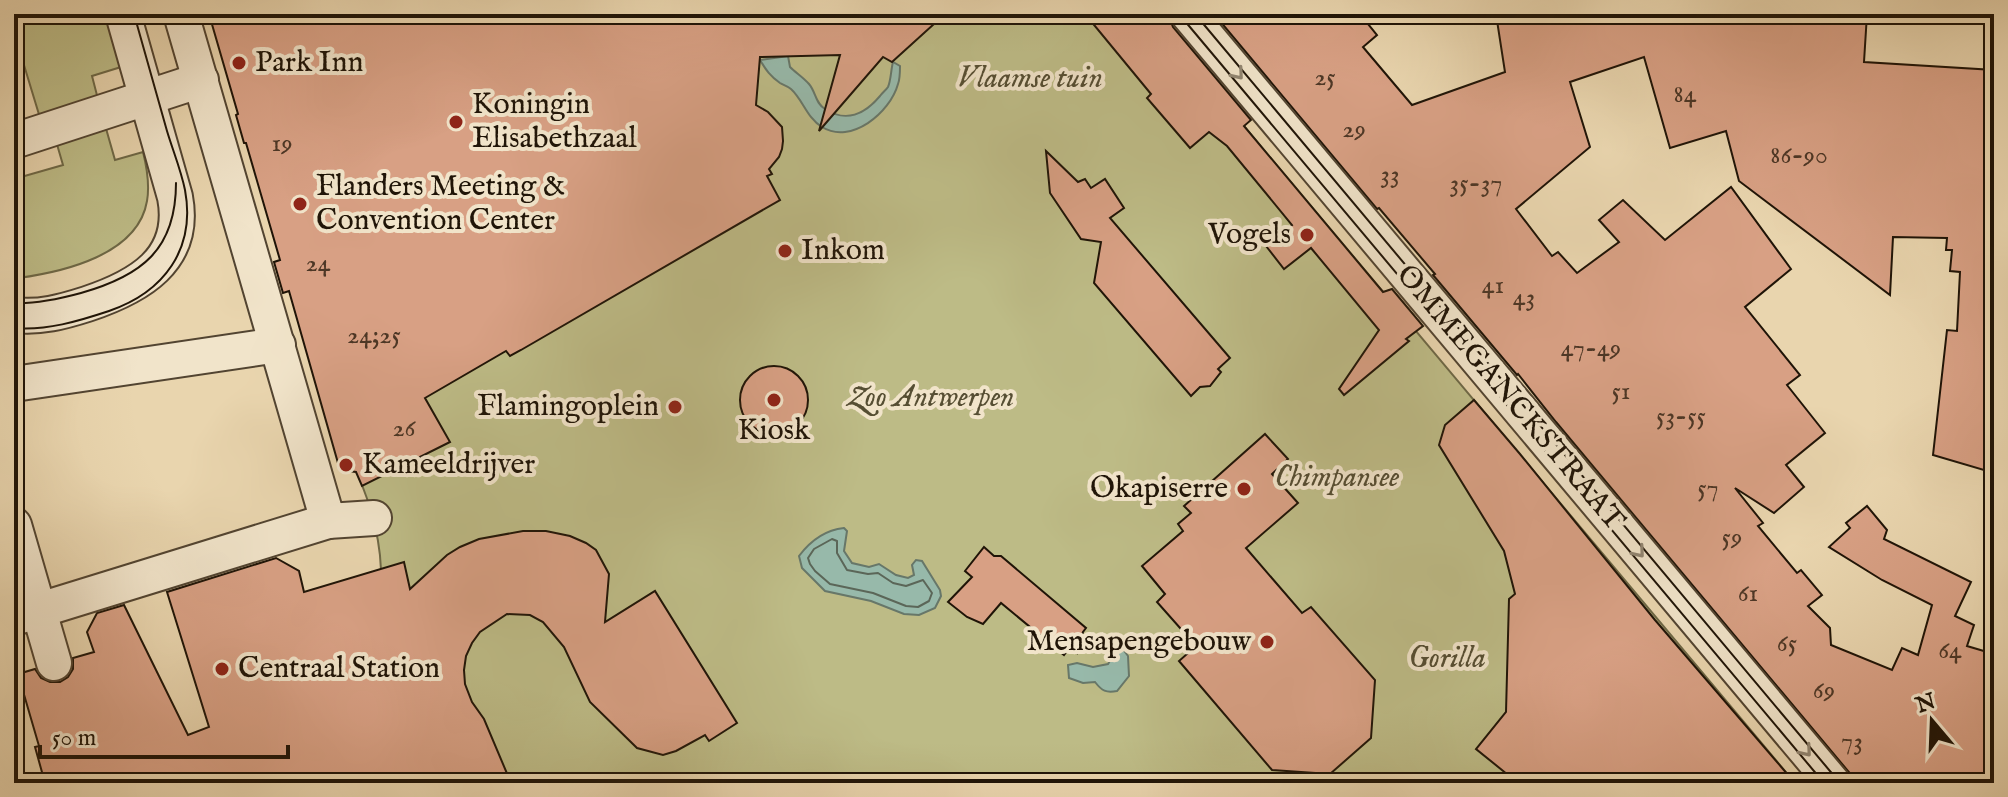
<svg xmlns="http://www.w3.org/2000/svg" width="2008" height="797" font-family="'IM FELL English',serif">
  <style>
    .green { fill: #bdbb86; stroke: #6e6846; stroke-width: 2 }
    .water { fill: #97b9aa; stroke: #677769; stroke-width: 2 }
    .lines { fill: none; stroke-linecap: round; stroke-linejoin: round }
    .shore { stroke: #5b6658; stroke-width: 2 }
    .building { fill: #d8a084; stroke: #1f1407; stroke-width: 2 }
    .minor-casing { stroke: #524431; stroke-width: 38 }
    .minor { stroke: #f1e4ca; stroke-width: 34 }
    .tram { stroke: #1f1407; stroke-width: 2 }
    .oneway { stroke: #928672 }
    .poi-dot { fill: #8f2418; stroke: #f1e4ca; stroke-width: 3 }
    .labels { text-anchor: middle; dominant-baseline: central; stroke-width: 8; stroke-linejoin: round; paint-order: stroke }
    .number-label { font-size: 26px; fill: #4d3726 }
    .poi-label { font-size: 30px; fill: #1f1407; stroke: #f1e4ca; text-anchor: start }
    .park-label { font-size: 30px; font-style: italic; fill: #564e33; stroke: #f1e4ca }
    .street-label { font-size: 30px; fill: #1f1407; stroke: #f1e4ca }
  </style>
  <rect width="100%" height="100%" fill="#e9d5ae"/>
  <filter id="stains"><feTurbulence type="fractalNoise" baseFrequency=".0025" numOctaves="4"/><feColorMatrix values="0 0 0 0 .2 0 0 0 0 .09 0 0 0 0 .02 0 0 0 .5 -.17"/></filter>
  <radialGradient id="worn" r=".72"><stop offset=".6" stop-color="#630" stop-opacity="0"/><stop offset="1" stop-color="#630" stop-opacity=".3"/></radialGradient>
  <g class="green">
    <polygon points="14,14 106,14 121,67 92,76 99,103 41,121 20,52 14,54"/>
    <path d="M 661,14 L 1150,14 L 1795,783 L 441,783 L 381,570 C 380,540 373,513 362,485 Z"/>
    <path d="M 105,125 L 115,160 L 143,152 C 147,168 150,184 147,201 C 138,255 63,272 18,278 L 14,266 L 14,179 L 63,165 L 56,141 Z"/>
  </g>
  <g class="water">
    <path d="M 788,56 L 790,67 C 796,73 803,77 809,84 C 816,92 815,103 825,109 C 846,123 865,114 880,96 C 882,93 886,90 888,87 C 891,80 891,69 893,62 L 900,66 C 900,72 900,79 898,84 C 890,113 851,145 822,127 C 807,118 803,100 791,89 C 788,86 783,85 780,83 C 770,76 766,70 760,60 Z"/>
    <path d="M 844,528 L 847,531 L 844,551 L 852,563 L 869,567 L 879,564 L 896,575 L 908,578 L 914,575 L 912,565 L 916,560 L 922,561 L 940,590 L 941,596 L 935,608 L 919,615 L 904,614 L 871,601 L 825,591 L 802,568 L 799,556 C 811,540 825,530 844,528 Z"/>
    <path d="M 1120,645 L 1128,656 L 1129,676 L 1117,691 C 1106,693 1102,691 1095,682 L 1083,683 L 1069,678 L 1068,665 L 1077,663 L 1093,667 L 1108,664 L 1111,659 L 1107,649 L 1110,646 Z"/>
  </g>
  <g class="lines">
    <polygon class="shore" points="832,539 837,541 837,553 847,570 868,574 878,573 893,583 906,586 923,580 932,593 929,601 918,607 906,606 873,593 830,584 815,571 810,564 808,558 814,549"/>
  </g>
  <g class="building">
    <polygon points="209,14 945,14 892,62 883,57 819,131 840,55 760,57 756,105 768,112 782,127 783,141 782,149 779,157 769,169 772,174 767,176 780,200 521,350 510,356 506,351 425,398 450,442 362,486 356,472 340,470 289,291 283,293 274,262 280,260 246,143 244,143 236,115 238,114"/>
    <polygon points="1085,14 1168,14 1173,27 1251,120 1244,126 1383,292 1392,289 1423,326 1406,339 1409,341 1344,395 1339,389 1379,330 1311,248 1284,269 1266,246 1292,225 1227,146 1209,132 1190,148 1147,98 1151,94"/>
    <polygon points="1214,14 1360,14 1377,35 1363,47 1412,105 1505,72 1496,14 1867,14 1864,62 1994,70 1994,473 1933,455 1947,330 1957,331 1960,272 1950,271 1952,250 1946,250 1947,238 1893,237 1890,295 1739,181 1726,131 1670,148 1644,57 1570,82 1590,147 1516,209 1552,256 1558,252 1577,273 1619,242 1599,220 1623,200 1665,240 1731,187 1791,269 1745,307 1800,375 1787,385 1825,433 1786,465 1804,487 1774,513 1735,488 1763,523 1758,526 1797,573 1801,570 1822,595 1808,606 1830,628 1831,645 1892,670 1902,648 1918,655 1932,605 1882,580 1829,547 1850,528 1846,523 1867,506 1887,530 1884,539 1971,582 1955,616 1974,625 1967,646 1994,654 1994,783 1858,783 1556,422 1518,374 1517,375 1433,275 1435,274 1379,208 1377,209"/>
    <polygon points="1046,151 1078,182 1085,179 1091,188 1105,179 1124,208 1110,218 1230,358 1218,369 1221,372 1210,386 1200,387 1191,396 1094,283 1101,242 1081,239 1050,193"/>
    <circle cx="774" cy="400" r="34"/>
    <polygon points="1474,400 1520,454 1655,620 1795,783 1518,783 1476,749 1506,712 1509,599 1515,594 1504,551 1439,445 1445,425"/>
    <polygon points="1265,434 1288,459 1272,474 1298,503 1246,548 1302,613 1311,607 1375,680 1371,738 1330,774 1272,770 1179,661 1196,646 1157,602 1165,594 1142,566 1183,531 1178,524 1191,513 1184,506"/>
    <polygon points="523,531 546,531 570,536 586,543 596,550 609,574 605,622 655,591 737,723 709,741 705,735 676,751 663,755 637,748 590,702 564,647 543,622 530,615 507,614 480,632 472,643 466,656 464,670 465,684 472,702 484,719 511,783 45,783 35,747 39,746 18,674 35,669 41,678 50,682 60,682 68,677 73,669 73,658 94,652 87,632 97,613 124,605 188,735 209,727 167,592 276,558 299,571 304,592 404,562 410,589 447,555 460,547 479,539"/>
    <polygon points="984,547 994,556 1001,556 1086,628 1083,632 1077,653 1070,647 1064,655 1001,603 983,624 967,617 948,602 972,577 965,571"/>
  </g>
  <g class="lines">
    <defs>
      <g id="minor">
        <polyline points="181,14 328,521 374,518"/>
        <polyline points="1188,14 1833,783"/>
        <polyline points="14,141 201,80"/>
        <path d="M 14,315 C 40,318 62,312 87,304 C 138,287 187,260 175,197 L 123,14"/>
        <polyline points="14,384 278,345"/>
        <polyline points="14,525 54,663"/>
        <polyline points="14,618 328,521"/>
      </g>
    </defs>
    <use href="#minor" class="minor-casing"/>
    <use href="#minor" class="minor"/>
    <g class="tram">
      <polyline points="1179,14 1824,783"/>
      <polyline points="1195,14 1840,783"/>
      <path d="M 14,303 C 37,304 59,299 81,293 C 141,276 176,250 176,183"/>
      <path d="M 14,328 C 46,331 79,321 109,311 C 164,292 196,249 185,190 C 181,170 173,151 167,131 C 156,92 145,53 134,14"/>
    </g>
  </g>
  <defs><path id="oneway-chevron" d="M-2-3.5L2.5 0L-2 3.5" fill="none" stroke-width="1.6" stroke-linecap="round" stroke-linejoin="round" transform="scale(2)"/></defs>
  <g class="oneway">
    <use href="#oneway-chevron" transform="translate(1238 74) rotate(50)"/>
    <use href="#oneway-chevron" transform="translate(1639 552) rotate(50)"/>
    <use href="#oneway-chevron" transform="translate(1806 751) rotate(50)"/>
  </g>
  <g class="poi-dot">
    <circle cx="239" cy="63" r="8"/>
    <circle cx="456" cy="122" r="8"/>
    <circle cx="300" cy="204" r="8"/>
    <circle cx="1307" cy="235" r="8"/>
    <circle cx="785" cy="251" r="8"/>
    <circle cx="774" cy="400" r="8"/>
    <circle cx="675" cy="407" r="8"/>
    <circle cx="346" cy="465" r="8"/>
    <circle cx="1244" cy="489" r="8"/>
    <circle cx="1267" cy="642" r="8"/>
    <circle cx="222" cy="669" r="8"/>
  </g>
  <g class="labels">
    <g class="number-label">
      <text x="1325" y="77">25</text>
      <text x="1685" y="94">84</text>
      <text x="1354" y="129">29</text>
      <text x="282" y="143">19</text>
      <text x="1799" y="155">86-90</text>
      <text x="1390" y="174">33</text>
      <text x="1476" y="183">35-37</text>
      <text x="318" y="263">24</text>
      <text x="1493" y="285">41</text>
      <text x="1524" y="297">43</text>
      <text x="374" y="335">24;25</text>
      <text x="1591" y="348">47-49</text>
      <text x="1621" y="391">51</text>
      <text x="1681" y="416">53-55</text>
      <text x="404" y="428">26</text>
      <text x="1708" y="488">57</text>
      <text x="1732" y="537">59</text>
      <text x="1748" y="593">61</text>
      <text x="1787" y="643">65</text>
      <text x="1950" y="650">64</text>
      <text x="1824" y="690">69</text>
      <text x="1852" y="741">73</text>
    </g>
    <g class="poi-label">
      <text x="255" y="63">Park Inn</text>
      <text x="472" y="105">Koningin<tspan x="472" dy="34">Elisabethzaal</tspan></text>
      <text x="316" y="187">Flanders Meeting &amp;<tspan x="316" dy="34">Convention Center</tspan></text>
      <text x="1291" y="235" text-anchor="end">Vogels</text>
      <text x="801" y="251">Inkom</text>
      <text x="659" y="407" text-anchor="end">Flamingoplein</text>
      <text x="774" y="431" text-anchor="middle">Kiosk</text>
      <text x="362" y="465">Kameeldrijver</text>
      <text x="1228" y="489" text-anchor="end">Okapiserre</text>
      <text x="1251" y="642" text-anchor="end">Mensapengebouw</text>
      <text x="238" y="669">Centraal Station</text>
    </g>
    <g class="park-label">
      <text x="1030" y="79">Vlaamse tuin</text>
      <text x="931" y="398">Zoo Antwerpen</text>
      <text x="1337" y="478">Chimpansee</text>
      <text x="1447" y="659">Gorilla</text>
    </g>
    <g class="street-label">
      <text transform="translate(1510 398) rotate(50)">OMMEGANCKSTRAAT</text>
    </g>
  </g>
  <rect width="2008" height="797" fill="none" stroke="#e9d5ae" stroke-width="48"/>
  <rect x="16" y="16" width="1976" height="765" fill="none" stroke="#1f1407" stroke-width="4"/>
  <rect x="24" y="24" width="1960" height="749" fill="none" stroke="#1f1407" stroke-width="2"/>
  <g transform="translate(1932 721) rotate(341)" stroke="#f1e4ca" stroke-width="6" paint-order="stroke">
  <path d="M0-6L14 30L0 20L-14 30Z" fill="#1f1407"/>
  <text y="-12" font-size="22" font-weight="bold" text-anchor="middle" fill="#1f1407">N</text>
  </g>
  <path d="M40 745v12h248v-12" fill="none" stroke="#1f1407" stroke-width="4"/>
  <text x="52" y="745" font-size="24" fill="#1f1407" stroke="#f1e4ca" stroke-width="6" paint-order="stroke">50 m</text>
  <rect width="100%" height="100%" filter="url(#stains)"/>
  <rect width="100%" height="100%" fill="url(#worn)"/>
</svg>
